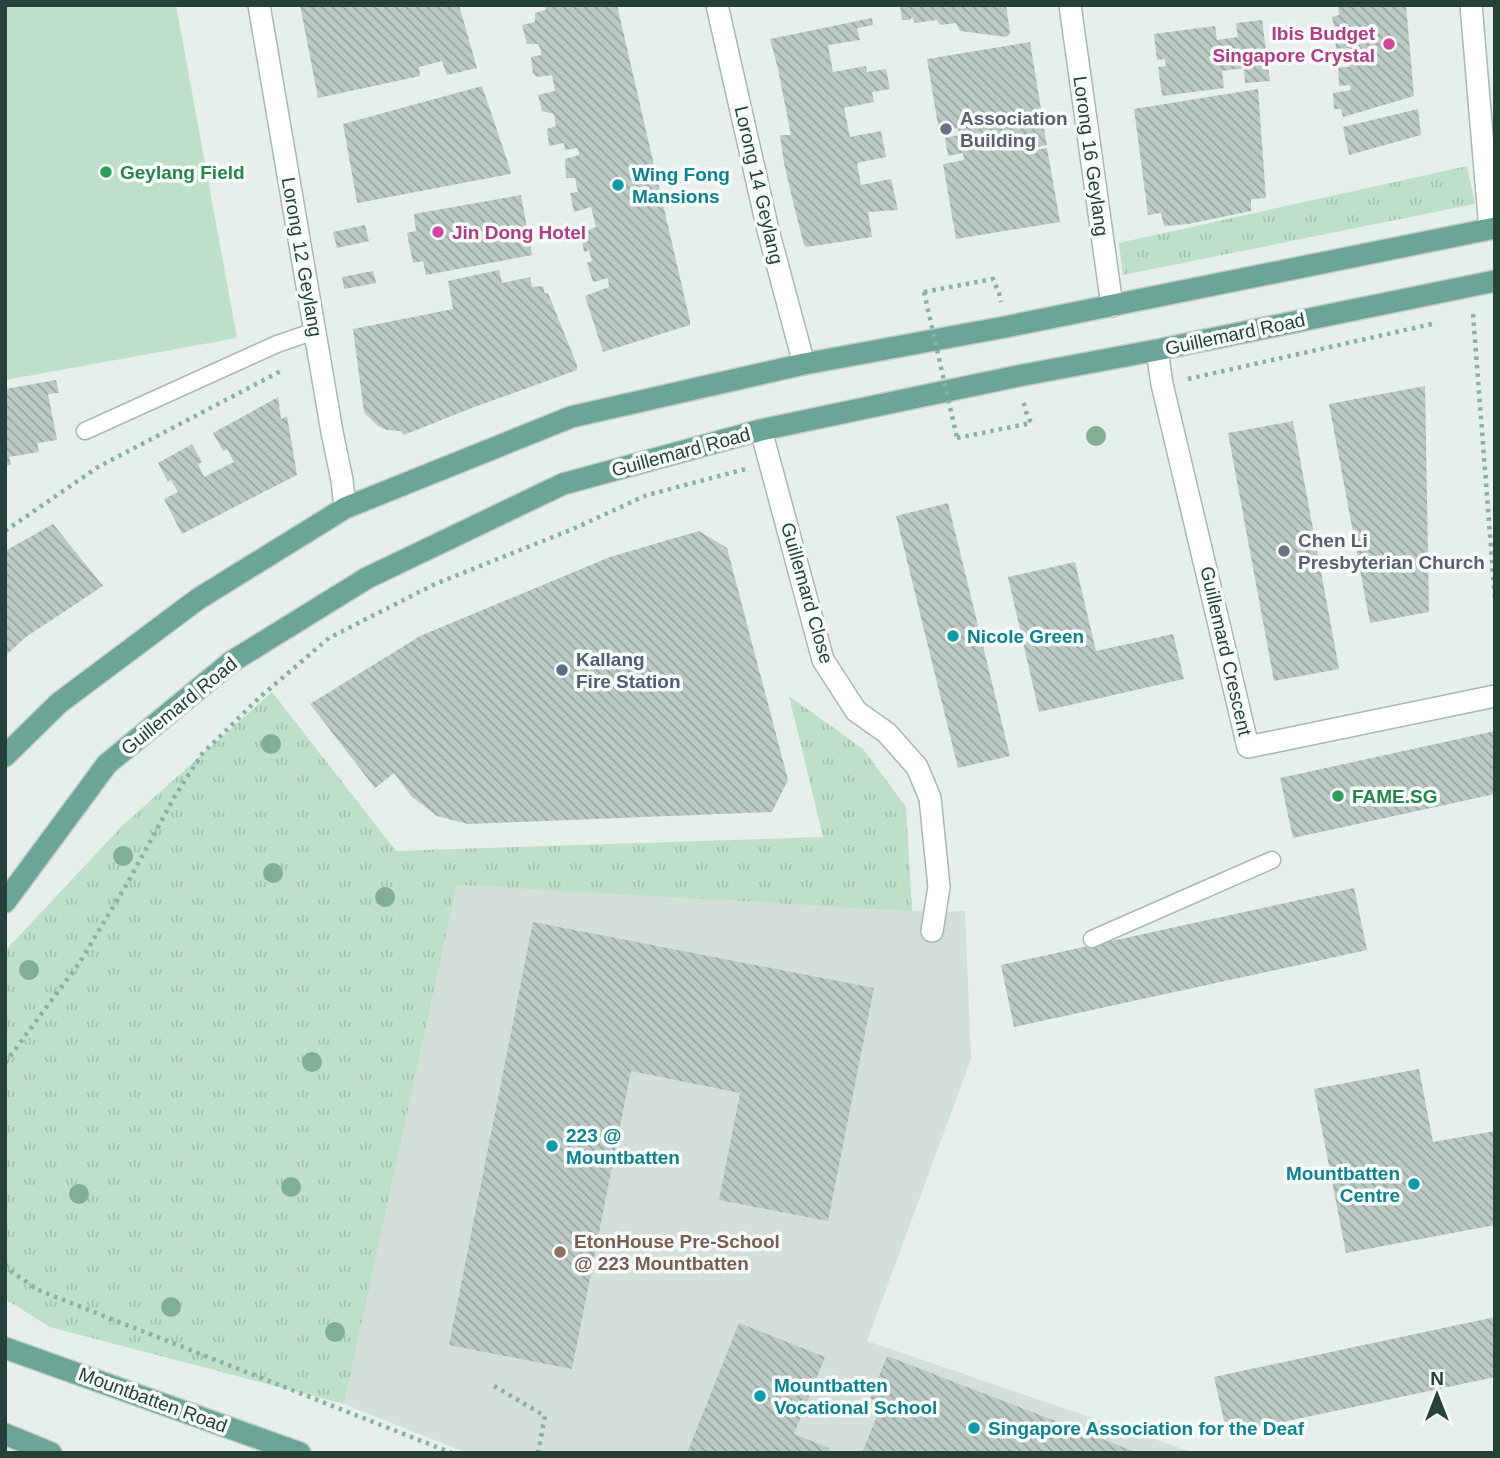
<svg xmlns="http://www.w3.org/2000/svg" width="1500" height="1458" font-family="Helvetica,sans-serif">
  <style>
    .built { fill: #d4dfda }
    .grass { fill: url(#grass-tufts) }
    .pitch { fill: #bfe0c8 }
    .building { fill: url(#building-back-hatch) }
    .lines { fill: none; stroke-linecap: round; stroke-linejoin: round }
    .service-casing { stroke: #a8b8b2; stroke-width: 19 }
    .minor-casing { stroke: #a8b8b2; stroke-width: 24 }
    .primary-casing { stroke: #c2cac8; stroke-width: 24 }
    .path { stroke: #86b3a5; stroke-width: 4.5; stroke-dasharray: 3.5 5; stroke-linecap: butt }
    .service { stroke: #fff; stroke-width: 16 }
    .minor { stroke: #fff; stroke-width: 21 }
    .primary { stroke: #6aa596; stroke-width: 21 }
    .path-bridge { stroke: #86b3a5; stroke-width: 4.5; stroke-dasharray: 3.5 5; stroke-linecap: butt }
    .tree { fill: #80af93 }
    .hotel-dot { fill: #d1479c; stroke: #f7fbf9; stroke-width: 2.5 }
    .worship-dot { fill: #6b7280; stroke: #f7fbf9; stroke-width: 2.5 }
    .leisure-dot { fill: #2e9e5b; stroke: #f7fbf9; stroke-width: 2.5 }
    .culture-dot { fill: #0f9aa8; stroke: #f7fbf9; stroke-width: 2.5 }
    .service-dot { fill: #5c6f8a; stroke: #f7fbf9; stroke-width: 2.5 }
    .education-dot { fill: #8d6e63; stroke: #f7fbf9; stroke-width: 2.5 }
    .labels { text-anchor: middle; dominant-baseline: central; stroke-width: 7; stroke-linejoin: round; paint-order: stroke }
    .hotel-label { font-size: 19px; font-weight: bold; fill: #b23c85; stroke: #f7fbf9; text-anchor: end }
    .worship-label { font-size: 19px; font-weight: bold; fill: #5b616d; stroke: #f7fbf9; text-anchor: start }
    .street-label { font-size: 19px; fill: #24423a; stroke: #f7fbf9 }
    .leisure-label { font-size: 19px; font-weight: bold; fill: #27864d; stroke: #f7fbf9; text-anchor: start }
    .culture-label { font-size: 19px; font-weight: bold; fill: #0d838f; stroke: #f7fbf9; text-anchor: start }
    .service-label { font-size: 19px; font-weight: bold; fill: #4e5e75; stroke: #f7fbf9; text-anchor: start }
    .education-label { font-size: 19px; font-weight: bold; fill: #785e54; stroke: #f7fbf9; text-anchor: start }
  </style>
  <defs>
    <pattern id="grass-tufts" width="24" height="20" patternUnits="userSpaceOnUse" patternTransform="scale(1.75)"><rect width="24" height="20" fill="#bfe0c8"/><path d="M3 7l-1-3M5 7V3M7 7l1-3M15 17l-1-3M17 17v-4M19 17l1-3" fill="none" stroke="#a4c1ad"/></pattern>
    <pattern id="building-back-hatch" width="6" height="6" patternUnits="userSpaceOnUse" patternTransform="scale(1.75)"><rect width="6" height="6" fill="#bbcac4"/><path d="M-1 5l2 2M0 0l6 6M5-1l2 2" fill="none" stroke="#98a6a0"/></pattern>
  </defs>
  <rect width="100%" height="100%" fill="#e6efeb"/>
  <polygon class="built" points="457,885 939,912 965,911 971,1059 867,1341 1195,1453 467,1453 344,1404"/>
  <g class="grass">
    <polygon points="1467,166 1475,204 1123,275 1119,243"/>
    <polygon points="272,692 396,851 823,837 789,696 863,749 906,807 912,911 457,885 344,1404 50,1327 5,1299 5,951 122,826"/>
  </g>
  <polygon class="pitch" points="5,5 176,5 237,338 5,380"/>
  <g class="building">
    <polygon points="300,5 459,5 477,68 447,75 442,61 419,67 420,76 318,98"/>
    <polygon points="545,5 617,5 690,321 690,325 603,352 585,296 609,287 608,278 593,282 587,263 592,261 589,250 584,252 581,233 596,227 591,207 574,212 570,193 578,192 575,178 566,178 565,159 579,155 579,152 577,148 565,150 564,143 549,146 547,129 556,126 554,114 542,111 538,95 555,91 552,75 537,77 533,73 531,57 541,55 541,50 538,44 527,44 522,25 535,22 535,13 546,10"/>
    <polygon points="900,5 1006,5 1010,33 1007,37 960,31 956,23 940,25 937,20 915,23 912,17 910,20 902,20"/>
    <polygon points="1338,5 1406,5 1414,96 1343,117 1341,109 1334,109 1333,93 1351,90 1350,85 1339,86 1338,67 1349,67 1348,58 1337,58 1335,38 1346,37 1345,29 1335,30 1332,17 1339,15"/>
    <polygon points="872,18 873,25 857,28 860,40 828,45 833,72 866,66 867,72 886,69 890,89 872,92 874,102 844,108 850,137 881,131 886,157 857,163 861,185 891,179 898,210 868,212 872,237 807,247 804,245 794,206 784,163 780,135 791,135 778,69 770,39"/>
    <polygon points="1262,20 1270,81 1245,83 1244,68 1222,71 1224,88 1162,96 1158,67 1166,66 1165,59 1157,60 1154,34 1215,26 1217,40 1238,37 1236,23"/>
    <polygon points="1030,42 1042,115 1021,119 1022,121 1042,118 1047,145 1027,149 1028,152 1047,148 1060,222 956,239 943,164 964,160 963,153 948,156 945,138 959,135 958,128 939,131 927,59"/>
    <polygon points="482,86 511,172 510,174 358,203 357,202 343,124"/>
    <polygon points="1258,89 1266,198 1251,199 1251,211 1188,224 1164,226 1161,213 1148,215 1134,109"/>
    <polygon points="1418,109 1421,135 1349,155 1343,127"/>
    <polygon points="521,195 532,255 426,275 423,261 413,263 407,233 416,231 414,214"/>
    <polygon points="365,225 369,241 337,248 333,232"/>
    <polygon points="499,270 502,283 530,277 532,287 543,286 545,294 548,293 577,365 577,370 469,409 404,435 401,431 387,430 378,426 364,412 353,329 453,309 448,281"/>
    <polygon points="373,271 376,283 344,289 342,277"/>
    <polygon points="56,380 59,393 48,394 57,440 37,443 39,452 9,457 11,465 5,466 5,389"/>
    <polygon points="1425,386 1429,612 1370,623 1329,404"/>
    <polygon points="278,397 281,419 287,416 297,475 182,534 164,499 178,492 171,480 168,482 158,463 192,444 202,462 198,464 204,477 234,462 227,449 223,451 213,433"/>
    <polygon points="1293,421 1339,669 1274,681 1228,433"/>
    <polygon points="948,503 1010,756 958,768 896,516"/>
    <polygon points="53,524 103,586 26,637 5,656 5,551"/>
    <polygon points="699,531 727,548 788,780 772,812 468,824 437,816 411,796 394,773 375,788 310,704 420,636 610,557"/>
    <polygon points="1075,562 1096,651 1173,634 1184,679 1039,712 1008,577"/>
    <polygon points="1495,731 1495,794 1293,838 1280,778"/>
    <polygon points="1354,888 1367,950 1014,1027 1001,965"/>
    <polygon points="533,922 874,988 828,1221 719,1200 740,1093 631,1071 572,1369 449,1345"/>
    <polygon points="1419,1069 1433,1142 1495,1131 1495,1225 1346,1253 1314,1089"/>
    <polygon points="1495,1317 1495,1377 1227,1434 1214,1377"/>
    <polygon points="739,1323 825,1357 794,1434 829,1448 827,1453 687,1453"/>
    <polygon points="887,1356 1138,1453 862,1453 882,1404 870,1399"/>
  </g>
  <g class="lines">
    <defs>
      <g id="service">
        <polyline points="85,431 277,344 315,331"/>
        <polyline points="1092,939 1272,860"/>
      </g>
      <g id="minor">
        <polyline points="259,5 332,432 342,480 345,508"/>
        <polyline points="717,5 768,230 804,364"/>
        <polyline points="1070,5 1112,306"/>
        <polyline points="1471,5 1490,229"/>
        <polyline points="1157,350 1162,384 1248,747 1495,696"/>
        <polyline points="761,430 823,660 856,711 887,733 917,767 930,798 939,887 932,931"/>
      </g>
      <g id="primary">
        <polyline points="5,756 59,703 198,599 345,508 571,417 804,364 1005,327 1495,228"/>
        <polyline points="5,902 107,764 231,662 367,578 563,484 761,430 1018,376 1157,350 1495,281"/>
        <polyline points="5,1348 300,1453"/>
        <polyline points="5,1434 51,1453"/>
      </g>
    </defs>
    <use href="#service" class="service-casing"/>
    <use href="#minor" class="minor-casing"/>
    <use href="#primary" class="primary-casing"/>
    <g class="path">
      <polyline points="924,292 993,279 999,293 1001,302"/>
      <polyline points="1473,314 1495,600"/>
      <polyline points="1188,379 1432,324"/>
      <polyline points="957,438 1031,423 1026,412 1023,400"/>
      <polyline points="5,531 98,467 281,371"/>
      <polyline points="5,1063 80,962 128,882 175,796 202,754 260,697 329,638 435,584 573,529 647,495 746,469"/>
      <polyline points="5,1264 12,1272 38,1290 452,1453"/>
      <polyline points="494,1386 545,1416 538,1453"/>
    </g>
    <use href="#service" class="service"/>
    <use href="#minor" class="minor"/>
    <use href="#primary" class="primary"/>
    <polyline class="path-bridge" points="924,292 957,438"/>
  </g>
  <g class="tree">
    <circle cx="1096" cy="436" r="10"/>
    <circle cx="271" cy="744" r="10"/>
    <circle cx="123" cy="856" r="10"/>
    <circle cx="273" cy="873" r="10"/>
    <circle cx="385" cy="897" r="10"/>
    <circle cx="29" cy="970" r="10"/>
    <circle cx="312" cy="1062" r="10"/>
    <circle cx="291" cy="1187" r="10"/>
    <circle cx="79" cy="1194" r="10"/>
    <circle cx="171" cy="1307" r="10"/>
    <circle cx="335" cy="1332" r="10"/>
  </g>
  <g class="hotel-dot">
    <circle cx="1389" cy="44" r="7"/>
    <circle cx="438" cy="232" r="7"/>
  </g>
  <g class="worship-dot">
    <circle cx="946" cy="129" r="7"/>
    <circle cx="1284" cy="551" r="7"/>
  </g>
  <g class="leisure-dot">
    <circle cx="106" cy="172" r="7"/>
    <circle cx="1338" cy="796" r="7"/>
  </g>
  <g class="culture-dot">
    <circle cx="618" cy="185" r="7"/>
    <circle cx="953" cy="636" r="7"/>
    <circle cx="552" cy="1146" r="7"/>
    <circle cx="1414" cy="1184" r="7"/>
    <circle cx="760" cy="1396" r="7"/>
    <circle cx="974" cy="1428" r="7"/>
  </g>
  <circle class="service-dot" cx="562" cy="670" r="7"/>
  <circle class="education-dot" cx="560" cy="1252" r="7"/>
  <g class="labels">
    <g class="hotel-label">
      <text x="1375" y="33">Ibis Budget<tspan x="1375" dy="22">Singapore Crystal</tspan></text>
      <text x="452" y="232" text-anchor="start">Jin Dong Hotel</text>
    </g>
    <g class="worship-label">
      <text x="960" y="118">Association<tspan x="960" dy="22">Building</tspan></text>
      <text x="1298" y="540">Chen Li<tspan x="1298" dy="22">Presbyterian Church</tspan></text>
    </g>
    <g class="street-label">
      <text transform="translate(1091 156) rotate(82)">Lorong 16 Geylang</text>
      <text transform="translate(759 185) rotate(77)">Lorong 14 Geylang</text>
      <text transform="translate(302 257) rotate(80)">Lorong 12 Geylang</text>
      <text transform="translate(1235 334) rotate(-12)">Guillemard Road</text>
      <text transform="translate(681 452) rotate(-15)">Guillemard Road</text>
      <text transform="translate(807 593) rotate(74)">Guillemard Close</text>
      <text transform="translate(1226 651) rotate(77)">Guillemard Crescent</text>
      <text transform="translate(179 706) rotate(-39)">Guillemard Road</text>
      <text transform="translate(153 1400) rotate(20)">Mountbatten Road</text>
    </g>
    <g class="leisure-label">
      <text x="120" y="172">Geylang Field</text>
      <text x="1352" y="796">FAME.SG</text>
    </g>
    <g class="culture-label">
      <text x="632" y="174">Wing Fong<tspan x="632" dy="22">Mansions</tspan></text>
      <text x="967" y="636">Nicole Green</text>
      <text x="566" y="1135">223 @<tspan x="566" dy="22">Mountbatten</tspan></text>
      <text x="1400" y="1173" text-anchor="end">Mountbatten<tspan x="1400" dy="22">Centre</tspan></text>
      <text x="774" y="1385">Mountbatten<tspan x="774" dy="22">Vocational School</tspan></text>
      <text x="988" y="1428">Singapore Association for the Deaf</text>
    </g>
    <g class="service-label">
      <text x="576" y="659">Kallang<tspan x="576" dy="22">Fire Station</tspan></text>
    </g>
    <g class="education-label">
      <text x="574" y="1241">EtonHouse Pre-School<tspan x="574" dy="22">@ 223 Mountbatten</tspan></text>
    </g>
  </g>
  <rect width="1500" height="1458" fill="none" stroke="#24423a" stroke-width="14"/>
  <g transform="translate(1437 1395)" stroke="#f7fbf9" stroke-width="5" paint-order="stroke">
  <path d="M0-5L12 26L0 18L-12 26Z" fill="#24423a"/>
  <text y="-10" font-size="19" font-weight="bold" text-anchor="middle" fill="#24423a">N</text>
  </g>
</svg>
